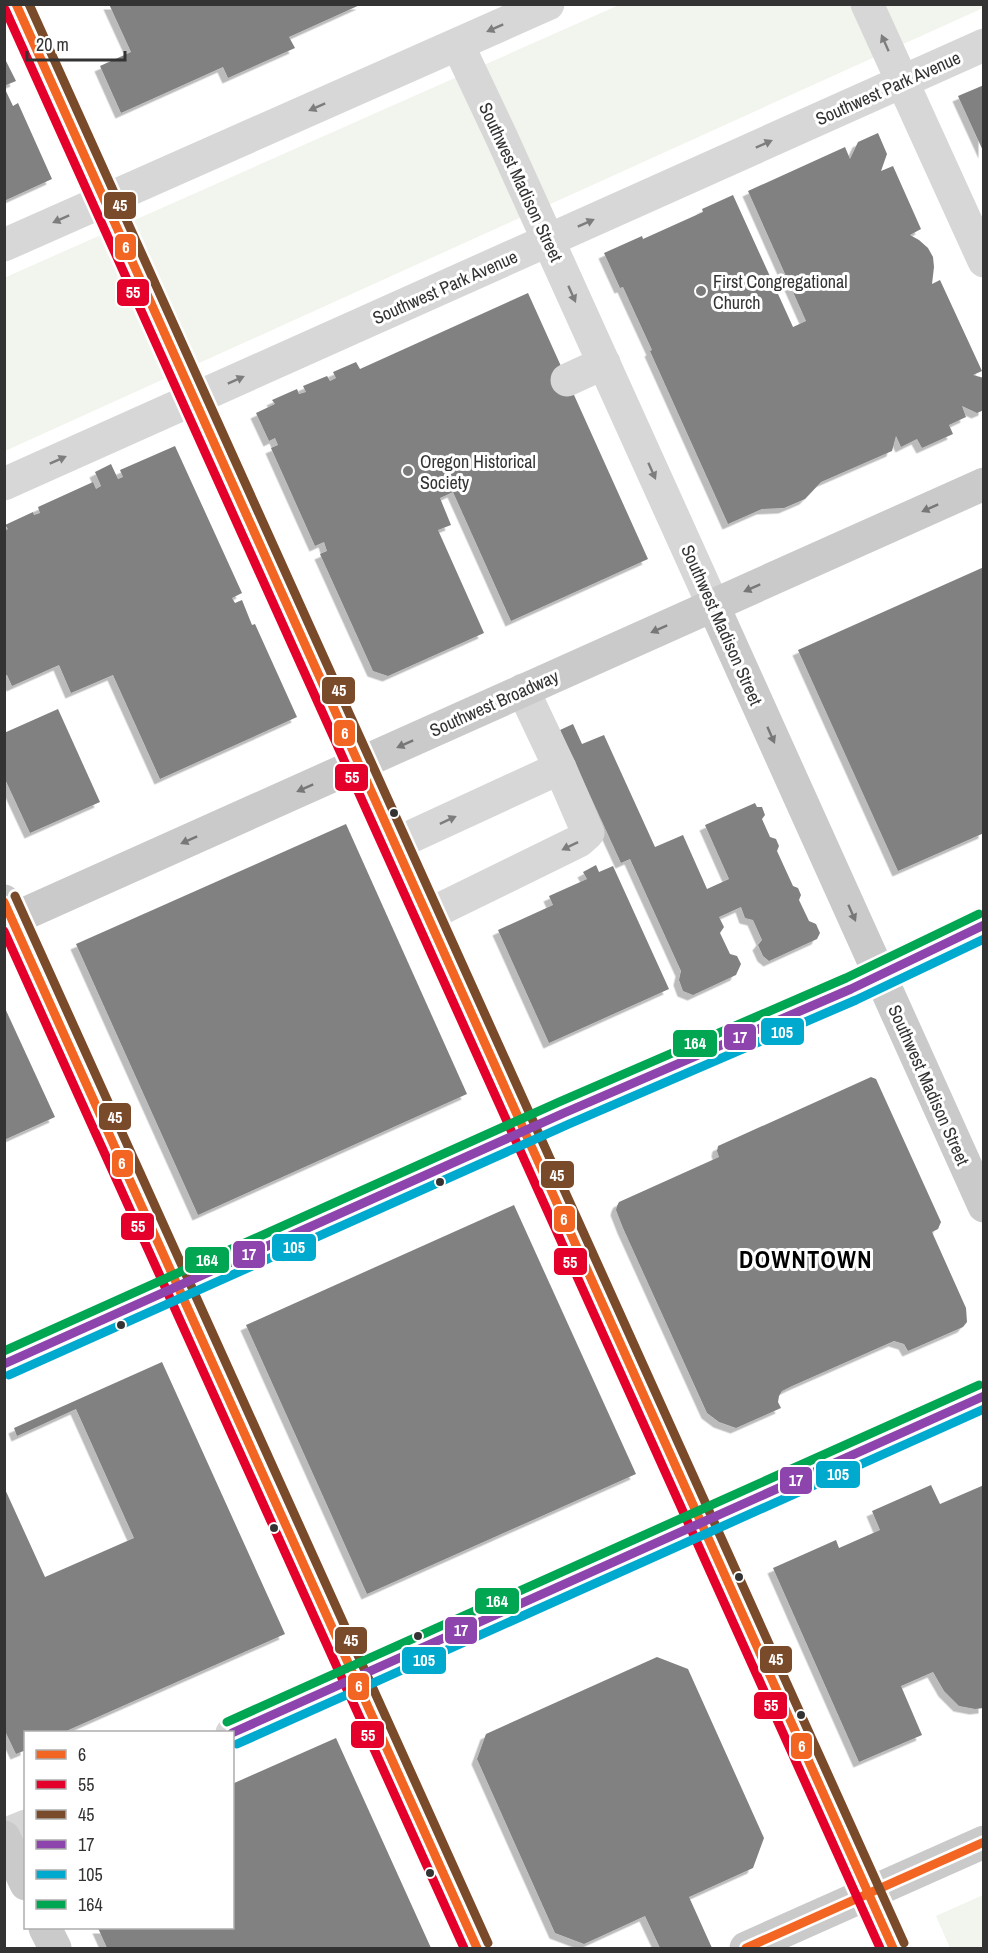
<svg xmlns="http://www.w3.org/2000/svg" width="988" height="1953" font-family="'Archivo Narrow',sans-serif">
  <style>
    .green { fill: #f1f5ed }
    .building { fill: #818181; filter: url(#shadow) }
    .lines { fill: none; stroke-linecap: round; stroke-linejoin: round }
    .minor { stroke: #d7d7d7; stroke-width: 33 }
    .major { stroke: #cacaca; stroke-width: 33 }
    .bus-1-casing { stroke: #fff; stroke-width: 14 }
    .bus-2-casing { stroke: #fff; stroke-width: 14 }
    .bus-3-casing { stroke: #fff; stroke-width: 14 }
    .bus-4-casing { stroke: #fff; stroke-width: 14 }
    .bus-5-casing { stroke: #fff; stroke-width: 14 }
    .bus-6-casing { stroke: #fff; stroke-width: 14 }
    .bus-1 { stroke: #f26522; stroke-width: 9 }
    .bus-2 { stroke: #e4002b; stroke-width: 9 }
    .bus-3 { stroke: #7a4b2a; stroke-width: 9 }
    .bus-4 { stroke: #8e44ad; stroke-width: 9 }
    .bus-5 { stroke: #00a9ce; stroke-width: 9 }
    .bus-6 { stroke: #00a651; stroke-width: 9 }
    .oneway { fill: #7d7d7d }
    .oneway2 { fill: #777 }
    .poi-dot { fill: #7a7a7a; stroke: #fff; stroke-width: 2 }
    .bus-dot { fill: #333; stroke: #fff; stroke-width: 2 }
    .labels { text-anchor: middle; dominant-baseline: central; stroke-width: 6; stroke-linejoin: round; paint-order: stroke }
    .street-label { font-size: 18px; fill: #333; stroke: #fff }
    .poi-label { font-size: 18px; fill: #333; stroke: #fff; text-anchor: start }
    .district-label { font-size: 24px; font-weight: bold; letter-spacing: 1.5px; fill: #000; stroke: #fff }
    .line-badge { stroke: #fff; stroke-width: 2 }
    .badge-label { font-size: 16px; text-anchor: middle; font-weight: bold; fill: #fff }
  </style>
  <defs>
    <filter id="shadow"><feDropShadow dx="-5.5" dy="5.5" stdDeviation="0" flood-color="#0004"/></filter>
  </defs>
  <rect width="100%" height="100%" fill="#fff"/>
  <g class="green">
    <polygon points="619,5 983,5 983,8 5,451 4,278"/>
    <polygon points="983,1895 983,1948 950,1948 936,1916"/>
  </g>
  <g class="building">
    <polygon points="109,4 362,4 289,37 295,48 228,78 223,67 121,113 100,66 131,52"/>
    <polygon points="4,57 16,81 4,86"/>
    <polygon points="984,85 984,153 958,96"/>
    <polygon points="4,87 13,106 18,103 52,179 4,201"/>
    <polygon points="878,133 887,154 881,171 893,166 921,229 910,235 919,240 928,248 933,257 934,267 932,284 940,280 982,371 973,375 984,378 984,410 977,413 962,406 966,417 949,425 953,434 922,448 917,439 901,447 896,436 892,451 821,482 805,499 784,508 762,509 728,524 650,351 652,350 623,287 620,288 604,253 642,236 643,239 703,212 702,209 733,195 793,327 806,321 748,191 845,147 850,159 858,142"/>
    <polygon points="528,293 648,559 511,621 453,492 440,498 451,525 438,530 484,633 388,676 373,671 320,554 327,551 324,542 315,546 271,448 278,445 275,438 269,441 256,413 275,404 272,400 297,389 299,394 306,392 303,386 327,376 330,381 336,378 333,372 356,362 360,369"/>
    <polygon points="175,446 242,593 232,598 235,603 242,600 252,625 255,624 297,717 160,779 113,675 71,693 59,665 12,686 7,675 4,676 4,531 8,529 5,525 33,512 34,515 40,513 38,507 93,482 96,489 101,486 95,472 111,464 118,479 123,477 120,470"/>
    <polygon points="984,567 984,833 898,871 798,650"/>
    <polygon points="58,709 100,802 30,833 4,777 4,733"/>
    <polygon points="573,724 582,744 604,735 655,847 683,835 707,889 729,879 705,825 755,803 757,807 762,807 765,815 762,819 770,837 776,839 779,846 777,851 793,886 798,888 801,895 799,900 809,921 816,924 820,933 817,939 769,961 763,956 758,945 762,940 753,920 745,918 741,907 719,917 724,927 720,933 730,954 737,956 741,964 736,975 693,995 683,991 679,980 681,971 630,859 621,863 560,730"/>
    <polygon points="346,824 467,1094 198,1215 76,944"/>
    <polygon points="596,865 599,872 613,866 669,989 549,1043 498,930 553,905 549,896 587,879 583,872"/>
    <polygon points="4,1006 55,1117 4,1140"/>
    <polygon points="871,1077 876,1079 941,1222 938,1229 932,1232 966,1308 967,1322 963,1327 908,1351 904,1344 894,1341 792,1386 782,1391 779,1396 778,1402 781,1408 736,1428 719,1422 707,1413 623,1228 616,1210 617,1206 619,1202 719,1157 717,1151 718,1146"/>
    <polygon points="514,1205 636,1474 367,1594 246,1325"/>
    <polygon points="162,1362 285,1634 64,1732 26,1732 26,1750 16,1754 4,1729 4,1487 45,1577 134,1538 76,1409 17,1436 14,1428"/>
    <polygon points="931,1485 940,1504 984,1485 984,1708 975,1709 959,1706 944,1691 933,1672 901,1686 922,1735 859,1762 773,1568 836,1540 839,1548 880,1530 872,1511"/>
    <polygon points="657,1657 688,1669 764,1838 753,1868 689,1897 712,1948 660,1948 645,1916 584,1944 555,1933 477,1759 486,1734"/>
    <polygon points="336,1738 431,1948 107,1948 98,1928 232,1928 232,1784"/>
  </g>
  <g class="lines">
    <g class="minor">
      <polyline points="867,4 984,261"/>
      <polyline points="458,45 501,136 713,605"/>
      <polyline points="4,245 548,4"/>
      <polyline points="567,380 604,363"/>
      <polyline points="4,484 984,45"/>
      <polyline points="523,690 560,768"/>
      <polyline points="395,844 560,768 588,833 579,841 428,915"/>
      <polyline points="4,1364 564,1113 851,989 984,925"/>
      <polyline points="232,1733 984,1396"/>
      <polyline points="4,1835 26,1826"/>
    </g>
    <g class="major">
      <polyline points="16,4 395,844 428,915 893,1948"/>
      <polyline points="713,605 984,1206"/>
      <polyline points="4,901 477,1948"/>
      <polyline points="4,923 984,484"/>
      <polyline points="4,1837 26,1884"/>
      <polyline points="45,1928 55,1948"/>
      <polyline points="746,1948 984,1842"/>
    </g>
    <defs>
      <g id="bus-1">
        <polyline points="16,4 893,1948"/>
        <polyline points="4,902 477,1948"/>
        <polyline points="746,1948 984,1842"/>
      </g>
      <g id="bus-2">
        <polyline points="5,9 880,1948"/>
        <polyline points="4,931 464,1948"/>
      </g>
      <g id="bus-3">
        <polyline points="29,4 904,1943"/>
        <polyline points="15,896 488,1943"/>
      </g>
      <g id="bus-4">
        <polyline points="4,1364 564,1113 851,989 984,925"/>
        <polyline points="232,1733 984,1396"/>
      </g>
      <g id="bus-5">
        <polyline points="9,1375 569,1124 856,1000 984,939"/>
        <polyline points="237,1744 984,1409"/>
      </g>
      <g id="bus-6">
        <polyline points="4,1351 559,1102 846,978 979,914"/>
        <polyline points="227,1722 979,1385"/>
      </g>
    </defs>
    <use href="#bus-1" class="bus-1-casing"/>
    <use href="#bus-2" class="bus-2-casing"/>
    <use href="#bus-3" class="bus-3-casing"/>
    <use href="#bus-4" class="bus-4-casing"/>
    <use href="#bus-5" class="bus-5-casing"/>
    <use href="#bus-6" class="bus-6-casing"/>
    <use href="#bus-1" class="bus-1"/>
    <use href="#bus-2" class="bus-2"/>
    <use href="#bus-3" class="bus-3"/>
    <use href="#bus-4" class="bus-4"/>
    <use href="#bus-5" class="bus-5"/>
    <use href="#bus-6" class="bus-6"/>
  </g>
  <defs><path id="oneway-solid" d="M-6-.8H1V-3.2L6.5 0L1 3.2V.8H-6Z" transform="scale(1.5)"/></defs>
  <g class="oneway">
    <use href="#oneway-solid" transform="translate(495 28) rotate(156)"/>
    <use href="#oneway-solid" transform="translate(885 43) rotate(-114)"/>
    <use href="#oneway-solid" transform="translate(317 107) rotate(156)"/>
    <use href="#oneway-solid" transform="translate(764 144) rotate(-24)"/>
    <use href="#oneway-solid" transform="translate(61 219) rotate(156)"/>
    <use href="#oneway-solid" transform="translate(586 223) rotate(-24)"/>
    <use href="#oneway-solid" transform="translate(572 294) rotate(66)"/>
    <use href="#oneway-solid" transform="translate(236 380) rotate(-24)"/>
    <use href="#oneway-solid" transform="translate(58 460) rotate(-24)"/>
    <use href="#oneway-solid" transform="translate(652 471) rotate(66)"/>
    <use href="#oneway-solid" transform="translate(448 820) rotate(-25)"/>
    <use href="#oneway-solid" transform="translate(570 846) rotate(154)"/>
  </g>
  <g class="oneway2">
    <use href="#oneway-solid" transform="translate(930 508) rotate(156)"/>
    <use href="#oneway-solid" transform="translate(752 588) rotate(156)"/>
    <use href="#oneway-solid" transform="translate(659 629) rotate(156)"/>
    <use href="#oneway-solid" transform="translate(771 735) rotate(66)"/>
    <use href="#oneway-solid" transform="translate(405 744) rotate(156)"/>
    <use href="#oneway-solid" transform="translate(305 788) rotate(156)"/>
    <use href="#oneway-solid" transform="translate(189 840) rotate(156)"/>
    <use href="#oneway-solid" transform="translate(852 913) rotate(66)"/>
  </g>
  <g class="poi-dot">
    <circle cx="701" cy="291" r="6"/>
    <circle cx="408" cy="471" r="6"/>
  </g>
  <g class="bus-dot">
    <circle cx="394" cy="813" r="5"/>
    <circle cx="440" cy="1182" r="5"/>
    <circle cx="121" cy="1325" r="5"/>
    <circle cx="274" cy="1528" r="5"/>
    <circle cx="739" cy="1577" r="5"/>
    <circle cx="418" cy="1636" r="5"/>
    <circle cx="801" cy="1715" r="5"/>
    <circle cx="430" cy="1873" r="5"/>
  </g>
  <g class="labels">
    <g class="street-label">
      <text transform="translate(888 88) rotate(-24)">Southwest Park Avenue</text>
      <text transform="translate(521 182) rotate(65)">Southwest Madison Street</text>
      <text transform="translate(445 287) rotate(-24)">Southwest Park Avenue</text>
      <text transform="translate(722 625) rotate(66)">Southwest Madison Street</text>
      <text transform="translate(494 703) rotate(-24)">Southwest Broadway</text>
      <text transform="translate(929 1085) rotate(66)">Southwest Madison Street</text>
    </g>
    <g class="poi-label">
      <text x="713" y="281">First Congregational<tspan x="713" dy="21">Church</tspan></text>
      <text x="420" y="461">Oregon Historical<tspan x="420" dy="21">Society</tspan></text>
    </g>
    <g class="district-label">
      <text x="806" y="1259">DOWNTOWN</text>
    </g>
  </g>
  <g class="line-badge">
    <rect x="103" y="191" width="34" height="29" rx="6" fill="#7a4b2a"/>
    <rect x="114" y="233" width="23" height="28" rx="6" fill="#f26522"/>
    <rect x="116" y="278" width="34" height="29" rx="6" fill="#e4002b"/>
    <rect x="321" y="676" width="35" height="29" rx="6" fill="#7a4b2a"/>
    <rect x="333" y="719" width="23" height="28" rx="6" fill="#f26522"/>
    <rect x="334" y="763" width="35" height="29" rx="6" fill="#e4002b"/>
    <rect x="760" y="1017" width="45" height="29" rx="6" fill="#00a9ce"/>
    <rect x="723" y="1023" width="34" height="28" rx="6" fill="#8e44ad"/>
    <rect x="672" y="1029" width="46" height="29" rx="6" fill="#00a651"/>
    <rect x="98" y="1102" width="34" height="29" rx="6" fill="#7a4b2a"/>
    <rect x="111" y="1149" width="23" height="29" rx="6" fill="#f26522"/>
    <rect x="540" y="1160" width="35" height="29" rx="6" fill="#7a4b2a"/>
    <rect x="553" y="1205" width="23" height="28" rx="6" fill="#f26522"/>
    <rect x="120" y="1212" width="35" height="29" rx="6" fill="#e4002b"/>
    <rect x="271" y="1233" width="46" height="29" rx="6" fill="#00a9ce"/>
    <rect x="232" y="1240" width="34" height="29" rx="6" fill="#8e44ad"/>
    <rect x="184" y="1246" width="46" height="28" rx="6" fill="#00a651"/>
    <rect x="553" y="1247" width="35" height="29" rx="6" fill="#e4002b"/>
    <rect x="815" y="1460" width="46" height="29" rx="6" fill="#00a9ce"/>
    <rect x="779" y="1466" width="34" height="29" rx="6" fill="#8e44ad"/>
    <rect x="474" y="1587" width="46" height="28" rx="6" fill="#00a651"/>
    <rect x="444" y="1616" width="34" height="29" rx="6" fill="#8e44ad"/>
    <rect x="334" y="1626" width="34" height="29" rx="6" fill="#7a4b2a"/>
    <rect x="759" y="1645" width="34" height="29" rx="6" fill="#7a4b2a"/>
    <rect x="401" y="1646" width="46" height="29" rx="6" fill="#00a9ce"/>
    <rect x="347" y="1672" width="23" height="29" rx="6" fill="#f26522"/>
    <rect x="753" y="1691" width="35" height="29" rx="6" fill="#e4002b"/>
    <rect x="350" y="1720" width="35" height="29" rx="6" fill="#e4002b"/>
    <rect x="790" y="1732" width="23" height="28" rx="6" fill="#f26522"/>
  </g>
  <g class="badge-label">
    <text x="120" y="211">45</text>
    <text x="126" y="253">6</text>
    <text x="133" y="298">55</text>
    <text x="339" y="696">45</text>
    <text x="345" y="739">6</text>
    <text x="352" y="783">55</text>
    <text x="782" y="1038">105</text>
    <text x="740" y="1043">17</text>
    <text x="695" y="1049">164</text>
    <text x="115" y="1123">45</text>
    <text x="122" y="1169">6</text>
    <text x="557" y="1181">45</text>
    <text x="564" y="1225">6</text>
    <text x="138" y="1232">55</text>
    <text x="294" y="1253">105</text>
    <text x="249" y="1260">17</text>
    <text x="207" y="1266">164</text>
    <text x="570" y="1268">55</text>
    <text x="838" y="1480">105</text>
    <text x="796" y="1486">17</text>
    <text x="497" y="1607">164</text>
    <text x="461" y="1636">17</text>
    <text x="351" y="1646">45</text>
    <text x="776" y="1665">45</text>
    <text x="424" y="1666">105</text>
    <text x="359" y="1692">6</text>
    <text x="771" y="1711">55</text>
    <text x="368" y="1741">55</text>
    <text x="802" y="1752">6</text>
  </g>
  <rect width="988" height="1953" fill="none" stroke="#333333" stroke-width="12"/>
  <rect x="24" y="1731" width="210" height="198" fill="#ffffff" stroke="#adadad" stroke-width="1.5"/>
  <rect x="36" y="1750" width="30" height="9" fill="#f26522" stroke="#adadad" stroke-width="1.5"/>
  <text x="78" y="1761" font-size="18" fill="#333333">6</text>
  <rect x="36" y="1780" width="30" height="9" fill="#e4002b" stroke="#adadad" stroke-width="1.5"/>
  <text x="78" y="1791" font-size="18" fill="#333333">55</text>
  <rect x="36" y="1810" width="30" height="9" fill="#7a4b2a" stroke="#adadad" stroke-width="1.5"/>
  <text x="78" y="1821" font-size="18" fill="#333333">45</text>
  <rect x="36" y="1840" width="30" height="9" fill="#8e44ad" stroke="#adadad" stroke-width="1.5"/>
  <text x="78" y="1851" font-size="18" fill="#333333">17</text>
  <rect x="36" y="1870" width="30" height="9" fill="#00a9ce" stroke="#adadad" stroke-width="1.5"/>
  <text x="78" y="1881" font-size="18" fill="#333333">105</text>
  <rect x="36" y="1900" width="30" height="9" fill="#00a651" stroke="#adadad" stroke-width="1.5"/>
  <text x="78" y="1911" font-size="18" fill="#333333">164</text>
  <path d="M27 51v9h98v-9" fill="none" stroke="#333333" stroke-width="3"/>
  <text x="36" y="51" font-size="18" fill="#333333" stroke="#ffffff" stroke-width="4.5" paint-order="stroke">20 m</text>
</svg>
